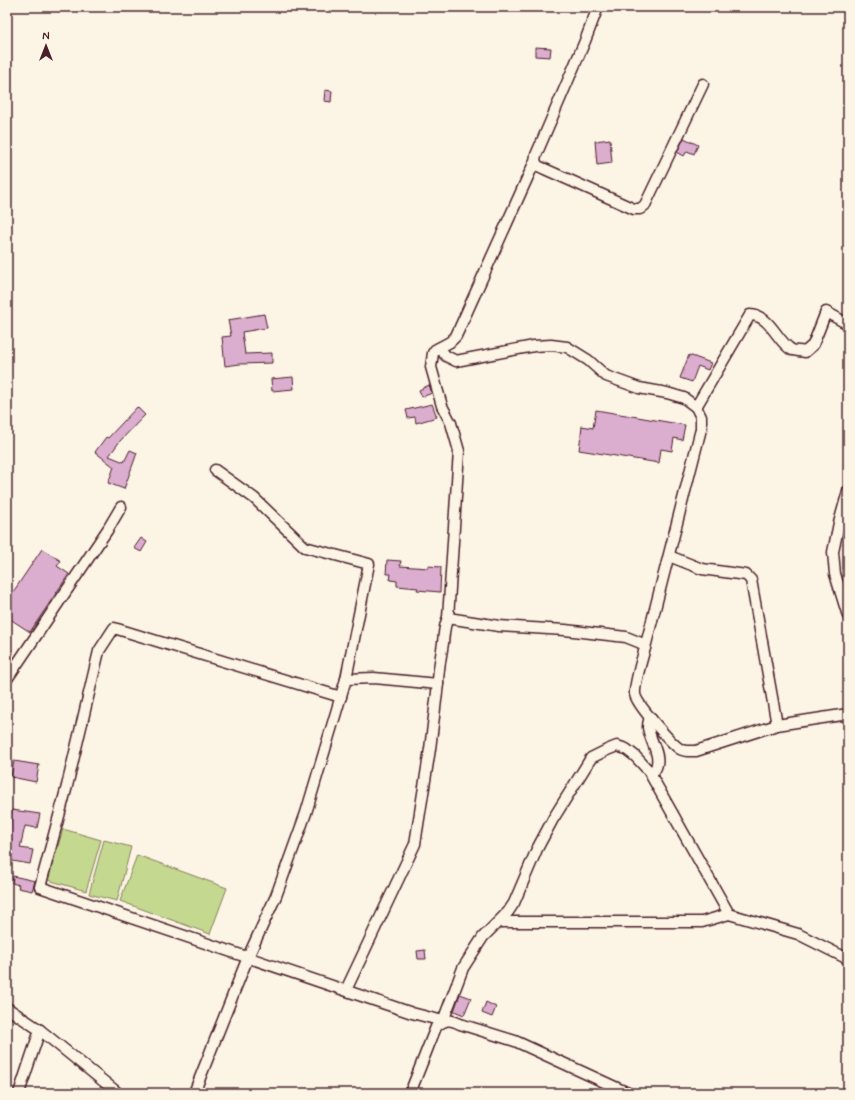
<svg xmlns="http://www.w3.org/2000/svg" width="855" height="1100" font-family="Mynerve,sans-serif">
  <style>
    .green { fill: #c4d98f; stroke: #877c5d }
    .building { fill: #dbadcf; stroke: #4a1f2b }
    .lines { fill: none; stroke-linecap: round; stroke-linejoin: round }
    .street-casing { stroke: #4a1f2b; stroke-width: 13 }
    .street { stroke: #fcf5e5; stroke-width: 10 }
  </style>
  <rect width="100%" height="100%" fill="#fcf5e5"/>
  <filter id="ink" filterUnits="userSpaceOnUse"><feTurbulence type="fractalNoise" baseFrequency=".025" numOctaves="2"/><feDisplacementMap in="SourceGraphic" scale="8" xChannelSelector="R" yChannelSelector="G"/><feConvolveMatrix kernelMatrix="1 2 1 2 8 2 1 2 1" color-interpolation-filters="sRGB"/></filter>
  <g filter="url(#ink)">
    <g class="green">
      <polygon points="63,829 101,840 86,891 48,880"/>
      <polygon points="104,840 131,847 117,901 89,894"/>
      <polygon points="137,855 227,888 210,934 120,901"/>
    </g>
    <g class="building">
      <polygon points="535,47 551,48 550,57 535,56"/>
      <polygon points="325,90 332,91 331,102 324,101"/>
      <polygon points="684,138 698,145 694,154 687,151 684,156 677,152"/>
      <polygon points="610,139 612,163 597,165 595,141"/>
      <polygon points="264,314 267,328 242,332 245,354 272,353 272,363 240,364 225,366 222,337 231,336 228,320"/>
      <polygon points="689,355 711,363 708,370 698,366 692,382 680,378"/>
      <polygon points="293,377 294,389 272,391 271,379"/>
      <polygon points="429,385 432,393 422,397 419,390"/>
      <polygon points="432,404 437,417 416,423 415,417 408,418 406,410"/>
      <polygon points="137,407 145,415 120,441 109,456 124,462 130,450 137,453 124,489 108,483 114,467 95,452 106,437 108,438"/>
      <polygon points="596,410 685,425 682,440 674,438 672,451 661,449 659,463 579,450 582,426 593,428"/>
      <polygon points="141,538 147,542 141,552 134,548"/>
      <polygon points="42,549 61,561 57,566 69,574 30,632 7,617 7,601"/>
      <polygon points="387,560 401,561 400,566 428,568 428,566 441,567 440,592 417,590 418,588 397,586 397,581 390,580 391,574 386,574"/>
      <polygon points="14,761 39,765 36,782 11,777"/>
      <polygon points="12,810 40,814 37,828 25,826 20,848 33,850 30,864 7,860 7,829 9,830"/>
      <polygon points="13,876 35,881 32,891 18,888 19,885 12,883"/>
      <polygon points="425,950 426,959 418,959 417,951"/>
      <polygon points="460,994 471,998 464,1015 454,1011"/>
      <polygon points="486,1002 496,1007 492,1017 482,1013"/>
    </g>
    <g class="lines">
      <defs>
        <g id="street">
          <polyline points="598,7 585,41 536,155 535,161 538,166 634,209 640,209 645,205 703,84"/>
          <polyline points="439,348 446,356 456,361 534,346 551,345 567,347 588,360 606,376 639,388 667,393 684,398 696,407 701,417 701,429 645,648"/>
          <path d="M 696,407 L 750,315 C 771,315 776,341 792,350 C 796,351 801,351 805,352 L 813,345 L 826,312 L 848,324"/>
          <polyline points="848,491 839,523 833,552 835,574 848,616"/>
          <polyline points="669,556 702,569 746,575 751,580 777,725"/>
          <polyline points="448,618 459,451 451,423 442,406 431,367 433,353 435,350 450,342 456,336 535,161"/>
          <polyline points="7,679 108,529 121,507"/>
          <path d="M 346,679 L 374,678 L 438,684 C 438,669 441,657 443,643 C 444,634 444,625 448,618 L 499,626 L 565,630 L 626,637 L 641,643 L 645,648 C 642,659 634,685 635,694 C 636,704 672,744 680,749 C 685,752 691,751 696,751 L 777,725 L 848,714"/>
          <path d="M 341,697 L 114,628 L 99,651 L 67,786 L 40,887 L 412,1013 L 443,1021 L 463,968 L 483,937 L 508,912 L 514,903 L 537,849 L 553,819 L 591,758 L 607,750 L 617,746 L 626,749 L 635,756 L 648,770 L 654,771 C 664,758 649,740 648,727 C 648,724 649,720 650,717"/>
          <polyline points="648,770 729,914"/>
          <polyline points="499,922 702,922 729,914 798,934 848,959"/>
          <polyline points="346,990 415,844 430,749 438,684"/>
          <polyline points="7,1008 40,1030 118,1093"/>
          <polyline points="19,1093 40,1030"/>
          <polyline points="194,1093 248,957 276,896 306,813 346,679 369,564 305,547 254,498 215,470"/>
          <path d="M 410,1093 L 436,1027 C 445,1019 450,1019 460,1024 L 515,1041 L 628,1093"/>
        </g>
      </defs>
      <use href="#street" class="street-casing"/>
      <use href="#street" class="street"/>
    </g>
  </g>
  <rect width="855" height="1100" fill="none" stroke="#fcf5e5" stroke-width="24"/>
  <rect x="12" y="12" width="831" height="1076" fill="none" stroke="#4a1f2b" stroke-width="1.5" filter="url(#ink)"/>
  <g transform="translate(46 46)" stroke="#fcf5e5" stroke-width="3" paint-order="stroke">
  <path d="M0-3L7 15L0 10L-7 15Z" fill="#4a1f2b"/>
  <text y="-6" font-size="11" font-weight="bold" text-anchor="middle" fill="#4a1f2b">N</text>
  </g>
</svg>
